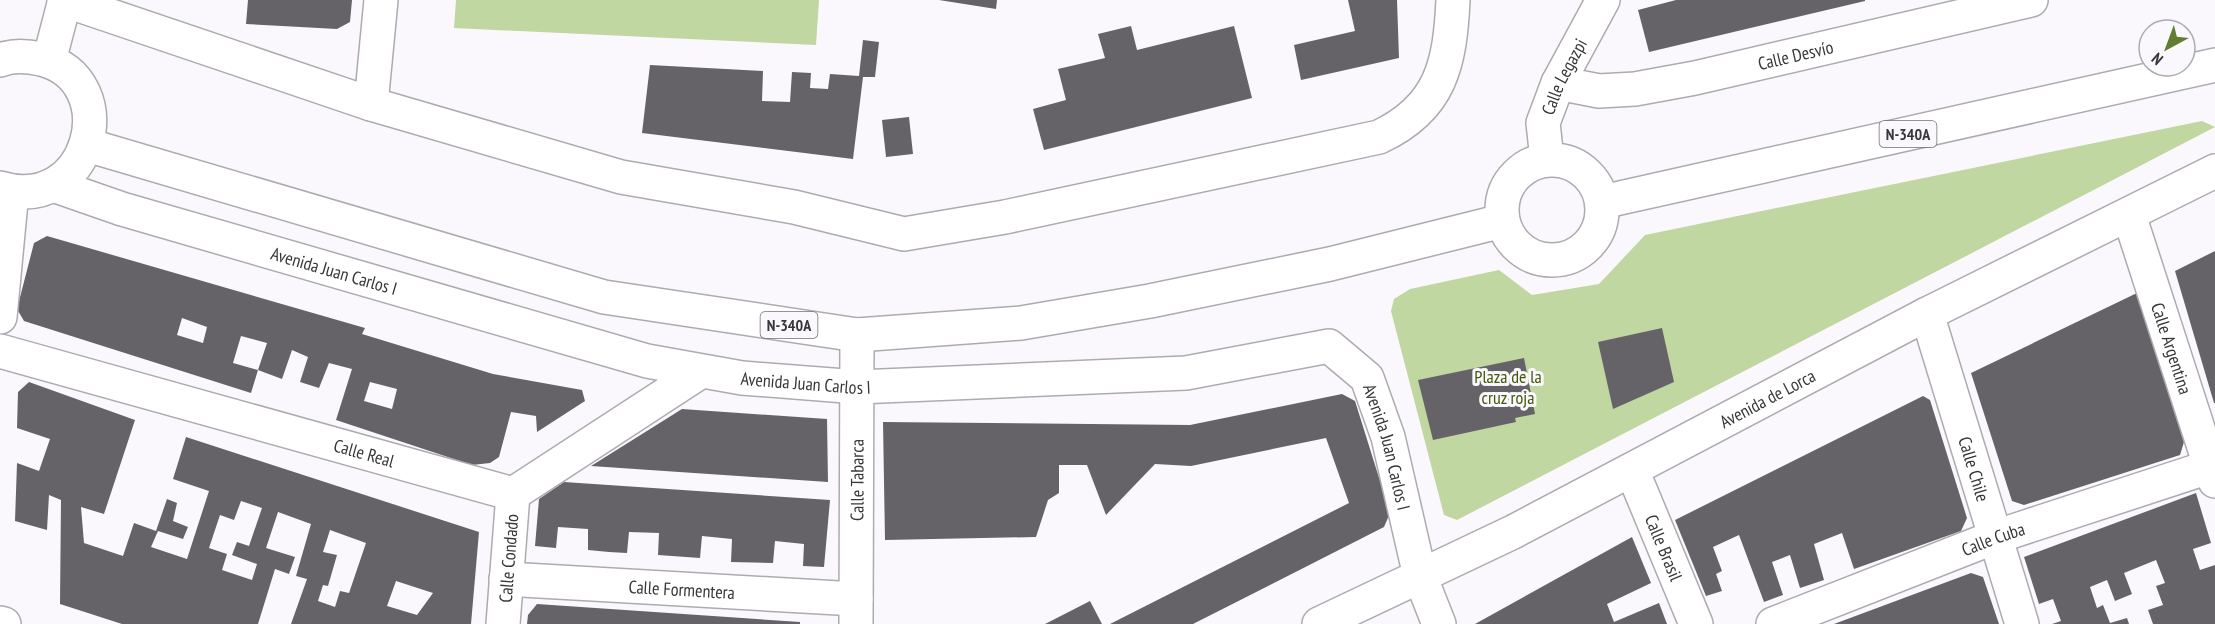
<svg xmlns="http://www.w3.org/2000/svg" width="2215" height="624" font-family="'PT Sans Narrow',sans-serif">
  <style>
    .green { fill: #c0d7a1 }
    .building { fill: #656368; fill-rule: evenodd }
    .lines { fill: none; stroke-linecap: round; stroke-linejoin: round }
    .minor-casing { stroke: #adabb0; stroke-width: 36 }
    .major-casing { stroke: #adabb0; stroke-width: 36 }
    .minor { stroke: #fff; stroke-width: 33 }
    .major { stroke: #fff; stroke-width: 33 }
    .labels { text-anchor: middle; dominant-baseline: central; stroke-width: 6; stroke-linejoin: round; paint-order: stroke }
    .shield { fill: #faf8fd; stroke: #727174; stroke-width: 1.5 }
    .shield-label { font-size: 16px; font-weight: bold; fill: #373739 }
    .street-label { font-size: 18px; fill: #373739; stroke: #faf8fd }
    .park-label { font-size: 18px; fill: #405906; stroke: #faf8fd }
  </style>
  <rect width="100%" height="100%" fill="#faf8fd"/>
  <g class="green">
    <polygon points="456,0 819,0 816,45 454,28"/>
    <polygon points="2202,121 2215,127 1457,520 1444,515 1391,311 1394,299 1410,289 1499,270 1532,295 1599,284 1645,235"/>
  </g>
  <g class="building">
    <polygon points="248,0 352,0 350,22 337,29 246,24"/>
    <polygon points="939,0 997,0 996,9"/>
    <polygon points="1348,0 1397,0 1399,58 1301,80 1294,45 1355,31"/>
    <polygon points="1676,0 1865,0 1865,1 1649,52 1638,10"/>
    <polygon points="1131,26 1137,50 1234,26 1252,98 1044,150 1033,109 1066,100 1058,69 1105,58 1098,34"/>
    <polygon points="863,40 879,42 875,77 863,77 853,159 642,133 650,65 763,71 762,101 790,102 792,72 811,73 810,88 828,89 830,74 859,76"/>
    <polygon points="909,117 913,154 886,157 882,120"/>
    <path d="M 47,236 L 365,328 L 362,334 L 493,374 L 582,390 L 585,401 L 537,432 L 536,416 L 511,412 L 499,457 L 490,463 L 472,465 L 336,420 L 352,369 L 329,363 L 319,388 L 300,382 L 308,357 L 292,350 L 282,379 L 258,370 L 267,343 L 241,336 L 233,363 L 258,370 L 251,393 L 24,321 L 17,309 L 34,243 ZM 182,318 L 207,327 L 203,343 L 177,335 ZM 370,382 L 397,389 L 392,409 L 364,401 Z"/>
    <polygon points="2215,251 2215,403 2214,403 2175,271"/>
    <polygon points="2137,293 2184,442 2180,455 2024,505 2012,501 1971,373"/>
    <polygon points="1662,328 1674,382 1613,409 1598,342"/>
    <polygon points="1524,358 1535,414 1515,418 1516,422 1433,440 1418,380"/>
    <path d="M 29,382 L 135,420 L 104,514 L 81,507 L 84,543 L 123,556 L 134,523 L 156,531 L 167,499 L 177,503 L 173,521 L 188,527 L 183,539 L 158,531 L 151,547 L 187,559 L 209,491 L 173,479 L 186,437 L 479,532 L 471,624 L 291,624 L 307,579 L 296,576 L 311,524 L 278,512 L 266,548 L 295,557 L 289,574 L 275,569 L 258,624 L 122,624 L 60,604 L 61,500 L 49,495 L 47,530 L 15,521 L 17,463 L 39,471 L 50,439 L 17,428 L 18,392 ZM 241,501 L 262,508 L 249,546 L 237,542 L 232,555 L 257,564 L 252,580 L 222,570 L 227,554 L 209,548 L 220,515 L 234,520 ZM 330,530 L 366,543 L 349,593 L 340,591 L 335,607 L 318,601 L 323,585 L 328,586 L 337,555 L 323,552 ZM 396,581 L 433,593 L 417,615 L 387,606 Z"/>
    <polygon points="1342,394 1355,401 1390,513 1384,527 1193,624 1110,624 1349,503 1326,438 1191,466 1155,464 1106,515 1087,465 1059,465 1059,493 1048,500 1036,537 885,540 883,422 1190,425"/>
    <polygon points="1923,396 1930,400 1967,518 1961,531 1854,569 1842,533 1814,544 1824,580 1800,588 1790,555 1772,562 1783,595 1764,602 1739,535 1713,547 1722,571 1716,574 1722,591 1706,596 1675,520"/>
    <polygon points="682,409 827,419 828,482 591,466"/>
    <polygon points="564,482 830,500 824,567 803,566 804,544 775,541 773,563 731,562 732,539 702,536 700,558 658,555 659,533 629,532 627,553 609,552 588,550 588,529 558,527 556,548 535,546 539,499"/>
    <polygon points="2196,493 2211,543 2193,549 2200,570 2215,565 2215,624 2153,624 2148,610 2163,605 2156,586 2165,583 2156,560 2124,573 2132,594 2115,601 2107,580 2090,587 2097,608 2103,605 2110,623 2127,618 2129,624 2052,624 2061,621 2053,599 2039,604 2024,557"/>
    <polygon points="1632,537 1651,583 1607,604 1614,622 1659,603 1667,624 1475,624"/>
    <polygon points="1971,573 1983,577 1999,624 1834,624"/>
    <polygon points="1090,601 1102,624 1045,624 1049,622"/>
    <polygon points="537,604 800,622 800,624 527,624 528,615"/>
  </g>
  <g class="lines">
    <defs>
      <g id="minor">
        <path d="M 64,0 L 371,104 L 621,177 L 794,207 L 904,234 L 1005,217 L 1379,137 C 1441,108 1450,64 1453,0"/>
        <polyline points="49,61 65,0"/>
        <path id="s1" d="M 1558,83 L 1599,91 L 1635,89 L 1695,78 L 2031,0"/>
        <polyline points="371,104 381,0"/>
        <path id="s2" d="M 1547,159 L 1543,123 L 1558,83 L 1603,0"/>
        <path id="s3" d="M 53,185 L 122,209 L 647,361 L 742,378 L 858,387 L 1186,373 L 1329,346 L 1367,378 L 1388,437 L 1420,576 L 1439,624"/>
        <path id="s4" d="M 2129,215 L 2215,481"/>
        <path id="s5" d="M 1927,314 L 2022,624"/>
        <polyline points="0,317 12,191"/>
        <path id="s6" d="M 0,351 L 513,494 L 700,372"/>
        <path id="s7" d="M 1632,470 L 1696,624"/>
        <path id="s8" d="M 506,579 L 856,599"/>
        <polyline points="0,623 4,624"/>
        <path id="s9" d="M 503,624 L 513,494"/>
        <path id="s10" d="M 856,624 L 857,335"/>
        <path id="s11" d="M 1319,624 L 1513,532 L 1927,314 L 2215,171"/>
        <path id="s12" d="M 1773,624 L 1995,537 L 2215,465"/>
      </g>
      <g id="major">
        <path d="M 0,60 C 13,55 27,56 41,59 C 126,80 91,216 0,188"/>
        <polyline points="87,145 604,297 857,335 1021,323 1150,301 1330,264 1502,221"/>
        <circle cx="1552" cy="210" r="50"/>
        <polyline points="1602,202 2215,65"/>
      </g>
    </defs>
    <use href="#minor" class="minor-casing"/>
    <use href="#major" class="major-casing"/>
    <use href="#minor" class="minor"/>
    <use href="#major" class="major"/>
  </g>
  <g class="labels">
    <g class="shield">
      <rect x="1879.5" y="121" width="57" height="26" rx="4.5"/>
      <rect x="760.5" y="312" width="57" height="26" rx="4.5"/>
    </g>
    <g class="shield-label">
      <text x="1908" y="134">N-340A</text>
      <text x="789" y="325">N-340A</text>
    </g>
    <g class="street-label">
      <text stroke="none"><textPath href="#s1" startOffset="242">Calle Desvío</textPath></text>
      <text stroke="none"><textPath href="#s2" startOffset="87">Calle Legazpi</textPath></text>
      <text stroke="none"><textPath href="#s3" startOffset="294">Avenida Juan Carlos I</textPath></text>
      <text stroke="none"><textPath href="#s4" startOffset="140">Calle Argentina</textPath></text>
      <text stroke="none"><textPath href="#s3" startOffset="780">Avenida Juan Carlos I</textPath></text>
      <text stroke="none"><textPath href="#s11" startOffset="502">Avenida de Lorca</textPath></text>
      <text stroke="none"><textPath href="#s3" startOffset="1428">Avenida Juan Carlos I</textPath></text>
      <text stroke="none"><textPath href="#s6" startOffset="378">Calle Real</textPath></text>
      <text stroke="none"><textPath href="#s5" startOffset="162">Calle Chile</textPath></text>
      <text stroke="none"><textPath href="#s10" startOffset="144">Calle Tabarca</textPath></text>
      <text stroke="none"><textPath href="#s12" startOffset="236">Calle Cuba</textPath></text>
      <text stroke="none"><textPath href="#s7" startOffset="84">Calle Brasil</textPath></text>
      <text stroke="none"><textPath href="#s9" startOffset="66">Calle Condado</textPath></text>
      <text stroke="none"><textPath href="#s8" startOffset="176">Calle Formentera</textPath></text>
    </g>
    <g class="park-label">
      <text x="1508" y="376">Plaza de la<tspan x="1508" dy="21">cruz roja</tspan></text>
    </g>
  </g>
  <g transform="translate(2167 48) rotate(221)"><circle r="28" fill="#faf8fd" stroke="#acabaf" stroke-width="1.5"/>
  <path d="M0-4.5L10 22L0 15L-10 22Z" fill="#617d31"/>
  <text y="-9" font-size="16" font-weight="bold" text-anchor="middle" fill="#373739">N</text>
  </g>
</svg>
